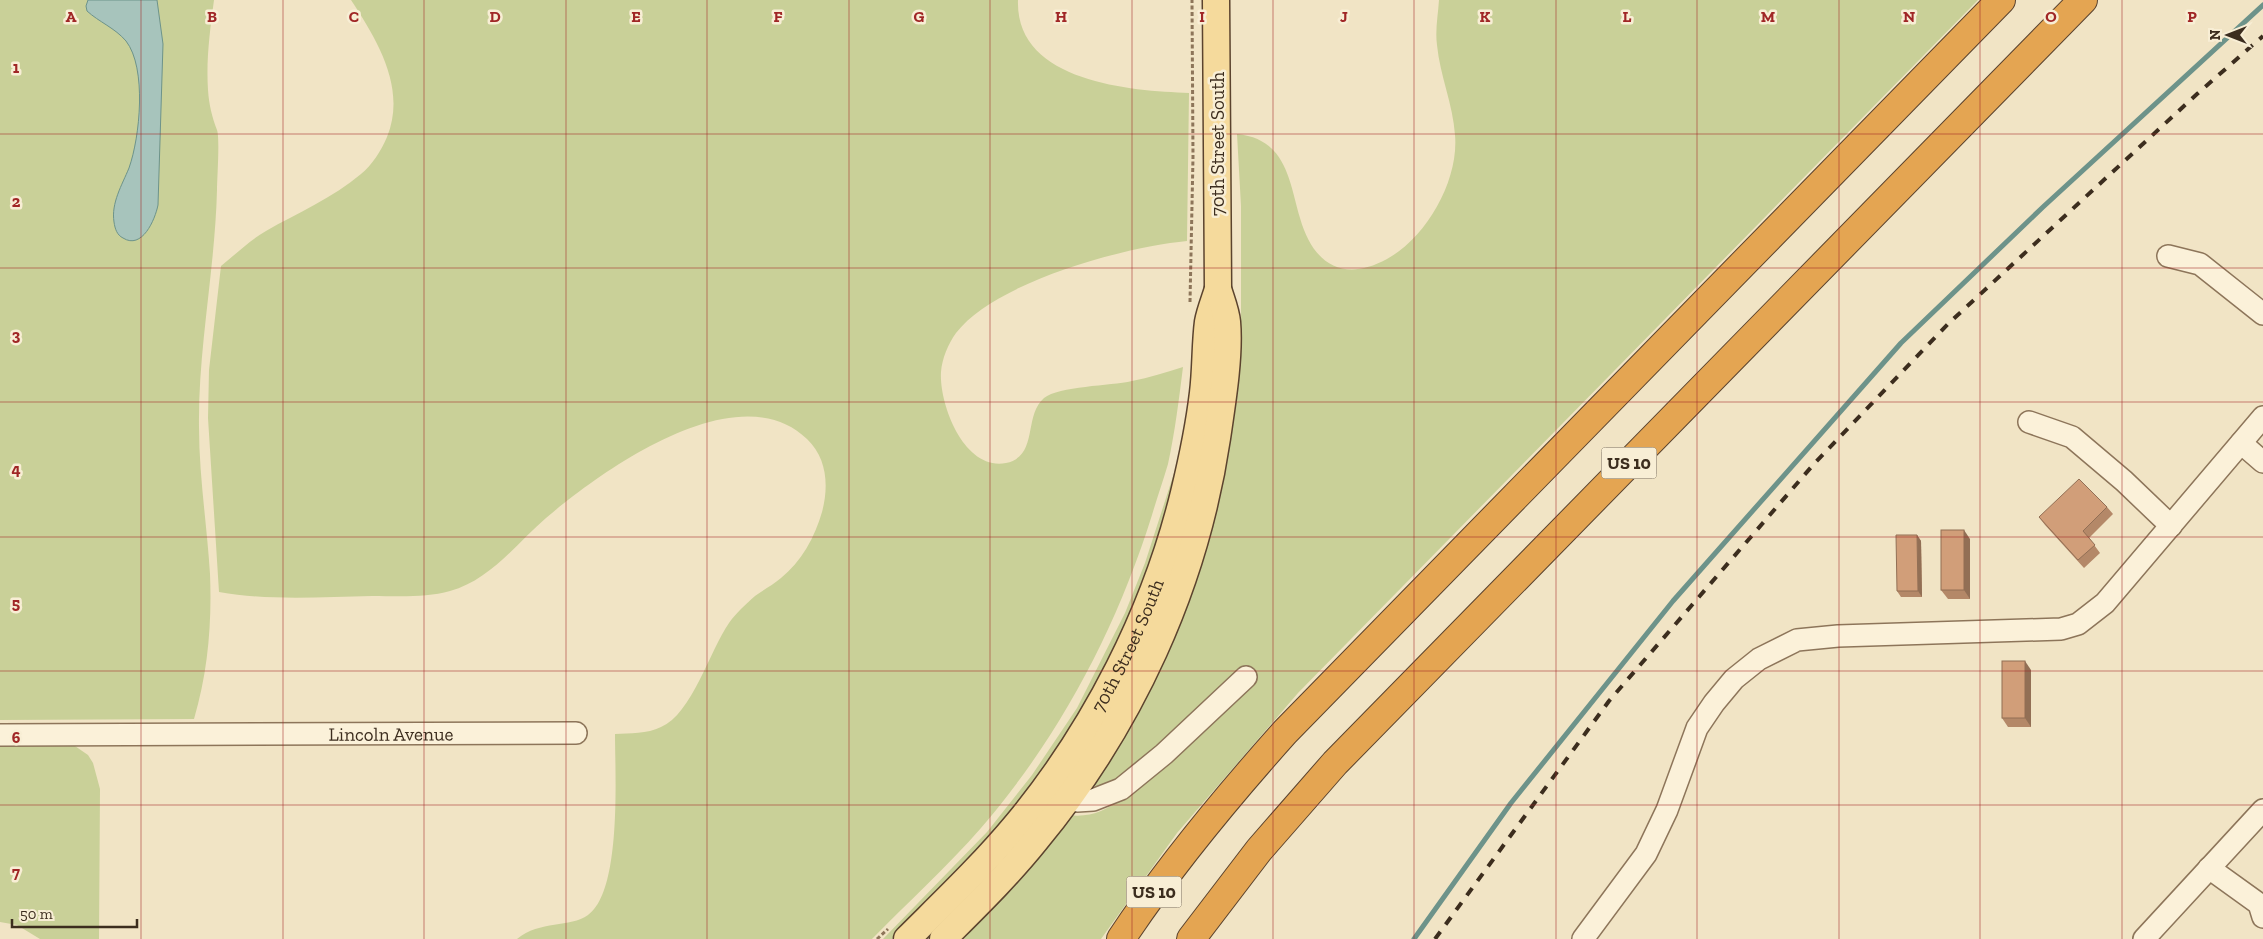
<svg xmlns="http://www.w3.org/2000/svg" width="2263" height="939" font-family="'Zilla Slab',serif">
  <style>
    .green { fill: #c9d098 }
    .water { fill: #a7c4bc; stroke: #6d938a }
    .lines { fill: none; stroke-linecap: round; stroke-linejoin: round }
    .stream { stroke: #6d938a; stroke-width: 5 }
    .minor-casing { stroke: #8d755a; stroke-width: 24 }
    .major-casing { stroke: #5b432e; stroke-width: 29 }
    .highway-casing { stroke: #5b432e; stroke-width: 30 }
    .path { stroke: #8d755a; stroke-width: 3; stroke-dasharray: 4 2.5; stroke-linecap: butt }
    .minor { stroke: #fbf1d9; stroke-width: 21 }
    .major { stroke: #f5da9c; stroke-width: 26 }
    .highway { stroke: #e4a552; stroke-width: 28 }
    .rail { stroke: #3c2d1e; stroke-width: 4; stroke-dasharray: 9 9; stroke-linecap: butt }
    .wall { fill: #b48868 }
    .shaded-wall { fill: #926f55 }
    .building { fill: #d19e79; stroke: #926f55 }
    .grid { fill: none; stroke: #a02626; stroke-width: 1; stroke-opacity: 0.55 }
    .labels { text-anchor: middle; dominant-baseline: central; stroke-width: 5; stroke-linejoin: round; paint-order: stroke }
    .shield { fill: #f8eed5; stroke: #746755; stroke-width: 1 }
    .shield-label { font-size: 18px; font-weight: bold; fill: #3c2d1e }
    .street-label { font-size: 19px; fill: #3c2d1e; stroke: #f8eed5 }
    .grid-label { font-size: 16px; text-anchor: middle; font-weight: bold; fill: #a02626; stroke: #f8eed5; stroke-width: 5; stroke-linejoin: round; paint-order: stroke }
  </style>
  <rect width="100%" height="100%" fill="#f1e4c5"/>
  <g class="green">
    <path d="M 0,0 L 214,0 C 210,30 206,60 208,90 C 209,105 212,117 217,130 C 220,138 217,179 217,190 C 215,270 198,348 199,427 C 199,476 207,525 210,574 C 212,623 208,672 194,719 L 0,720 Z"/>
    <path d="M 351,0 L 1018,0 C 1015,82 1130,91 1189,93 L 1187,241 C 1124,247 995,282 956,333 C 948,344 942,359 941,372 C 939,404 964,471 1006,463 C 1039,456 1023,416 1044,398 C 1059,386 1110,386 1132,381 C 1149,378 1166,372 1183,367 C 1179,399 1175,432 1168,464 C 1163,481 1157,498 1152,515 C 1116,630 1060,736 981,828 C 947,867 908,902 872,939 L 517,939 C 540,920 570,928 588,915 C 622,891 615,774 615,734 C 630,733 647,734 661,727 C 692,714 710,650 729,623 C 736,613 746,604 755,596 C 763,590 773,585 781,578 C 801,562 815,537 822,512 C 829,486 827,458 807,439 C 738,372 601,471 546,518 C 516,544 490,580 450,591 C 426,598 397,596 372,596 C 322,597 269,601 219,592 L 208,418 L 209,370 L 221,266 C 236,254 250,240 266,231 C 297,213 333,198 361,174 C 372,165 381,151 387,137 C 407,88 377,40 351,0 Z"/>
    <path d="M 1439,0 L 1978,0 L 1298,693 L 1177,833 L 1101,939 L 957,939 L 1068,815 C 1088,818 1108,811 1122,797 C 1131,790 1137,774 1142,763 L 1105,787 L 1096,787 L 1094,784 L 1241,337 L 1241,206 L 1237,134 C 1286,139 1289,180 1300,218 C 1313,264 1343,283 1387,259 C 1427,237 1459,180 1455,135 C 1453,104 1440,76 1437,45 C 1435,31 1438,15 1439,0 Z"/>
    <path d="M 1176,467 C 1153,588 1096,699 1023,797 C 985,849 937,894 892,939 L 883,939 L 987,832 L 1032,775 L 1077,708 L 1125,613 L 1145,563 Z"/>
    <polygon points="72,744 88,755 93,763 100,789 99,939 40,939 17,925 0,922 0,745"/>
  </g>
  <path class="water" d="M 88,0 L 157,0 L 163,44 L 158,205 C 155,220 142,250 123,238 C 117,235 115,229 114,222 C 111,203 122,185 129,168 C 140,137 147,68 126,41 C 115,28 99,22 87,11 L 86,6 Z"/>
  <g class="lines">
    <polyline class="stream" points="1414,939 1511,803 1673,601 1901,343 2043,207 2263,5"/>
    <defs>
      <g id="minor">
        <polyline points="2168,256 2200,264 2263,314"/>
        <polyline points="2029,422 2072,437 2124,481 2171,526"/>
        <polyline points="2241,443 2263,462"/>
        <path id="s1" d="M 0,735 L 576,733"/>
        <polyline points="1070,797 1077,801 1093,800 1121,789 1164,754 1246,677"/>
        <polyline points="2209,868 2259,904 2263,917"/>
        <polyline points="1583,939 1646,854 1667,810 1697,728 1714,703 1734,679 1759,659 1797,640 1838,636 2061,629 2078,624 2105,603 2263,417"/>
        <polyline points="2144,939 2263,810"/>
      </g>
      <g id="major">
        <path id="s2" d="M 907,939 C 944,902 983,865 1017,824 C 1095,730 1155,612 1184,493 C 1192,460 1199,427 1203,393 C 1206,369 1205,345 1208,322 C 1210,311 1215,299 1218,289"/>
        <path d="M 943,939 C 975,907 1008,875 1036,840 C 1131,725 1195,586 1217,438 C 1222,404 1230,356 1227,322 C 1226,311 1221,299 1218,289 L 1216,0"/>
      </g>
      <g id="highway">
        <path d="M 1121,939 C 1170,865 1226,798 1285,732 L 2001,0"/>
        <polyline points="1191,939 1259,850 1335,763 2083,0"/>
      </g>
    </defs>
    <use href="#minor" class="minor-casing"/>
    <use href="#major" class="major-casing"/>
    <use href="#highway" class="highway-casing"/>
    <g class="path">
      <polyline points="1190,302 1193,157 1192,0"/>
      <polyline points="877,939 888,929"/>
    </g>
    <use href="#minor" class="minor"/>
    <use href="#major" class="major"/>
    <use href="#highway" class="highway"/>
    <polyline class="rail" points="1435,939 1609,701 1813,465 1949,323 2197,94 2263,36"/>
  </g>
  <g class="wall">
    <polygon points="2107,507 2113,514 2089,538 2100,553 2084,568 2045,525 2039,517"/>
    <polygon points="1917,535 1921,541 1922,597 1901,597 1897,591"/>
    <polygon points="1970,539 1970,599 1948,599 1941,590"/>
    <polygon points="2031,670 2031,727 2008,727 2002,718"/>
  </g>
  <g class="shaded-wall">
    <polygon points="1964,530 1970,539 1970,599 1964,590"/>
    <polygon points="1917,535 1921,541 1922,597 1918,591"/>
    <polygon points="2025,661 2031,670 2031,727 2025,718"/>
  </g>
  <g class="building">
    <polygon points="2079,479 2107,507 2083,531 2095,545 2078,560 2039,517"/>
    <rect x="1941" y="530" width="23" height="60"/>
    <polygon points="1896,535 1917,535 1918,591 1897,591"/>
    <rect x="2002" y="661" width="23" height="57"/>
  </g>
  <path class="grid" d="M 141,0 L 141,939M 283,0 L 283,939M 424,0 L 424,939M 566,0 L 566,939M 707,0 L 707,939M 849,0 L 849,939M 990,0 L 990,939M 1132,0 L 1132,939M 1273,0 L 1273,939M 1414,0 L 1414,939M 1556,0 L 1556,939M 1697,0 L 1697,939M 1839,0 L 1839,939M 1980,0 L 1980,939M 2122,0 L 2122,939M 0,134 L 2263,134M 0,268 L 2263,268M 0,402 L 2263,402M 0,537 L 2263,537M 0,671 L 2263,671M 0,805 L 2263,805"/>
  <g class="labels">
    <g class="shield">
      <rect x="1601.5" y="447.5" width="55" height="31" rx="4"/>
      <rect x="1126.5" y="876.5" width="55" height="31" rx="4"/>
    </g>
    <g class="shield-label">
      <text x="1629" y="463">US 10</text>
      <text x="1154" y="892">US 10</text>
    </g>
    <g class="street-label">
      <text transform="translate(1217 144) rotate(-90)">70th Street South</text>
      <text stroke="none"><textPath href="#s2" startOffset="370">70th Street South</textPath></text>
      <text stroke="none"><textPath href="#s1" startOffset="391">Lincoln Avenue</textPath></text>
    </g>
  </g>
  <g class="grid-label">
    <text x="71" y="22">A</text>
    <text x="212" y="22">B</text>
    <text x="354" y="22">C</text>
    <text x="495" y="22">D</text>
    <text x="636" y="22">E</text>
    <text x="778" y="22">F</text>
    <text x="919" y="22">G</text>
    <text x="1061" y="22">H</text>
    <text x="1202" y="22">I</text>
    <text x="1344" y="22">J</text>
    <text x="1485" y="22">K</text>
    <text x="1627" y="22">L</text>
    <text x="1768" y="22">M</text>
    <text x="1909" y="22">N</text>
    <text x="2051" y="22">O</text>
    <text x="2192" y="22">P</text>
    <text x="16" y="73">1</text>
    <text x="16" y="207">2</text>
    <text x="16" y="341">3</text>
    <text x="16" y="475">4</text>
    <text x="16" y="609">5</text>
    <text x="16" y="743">6</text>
    <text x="16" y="878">7</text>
  </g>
  <g transform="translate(2228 35) rotate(270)" stroke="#f8eed5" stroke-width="4" paint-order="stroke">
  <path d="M0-4L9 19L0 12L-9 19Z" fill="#3c2d1e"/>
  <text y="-8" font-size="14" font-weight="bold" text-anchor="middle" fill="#3c2d1e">N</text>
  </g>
  <path d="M12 919v8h125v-8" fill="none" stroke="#3c2d1e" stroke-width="2.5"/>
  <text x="20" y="919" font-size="15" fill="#3c2d1e" stroke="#f8eed5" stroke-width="4" paint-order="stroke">50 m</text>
</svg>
